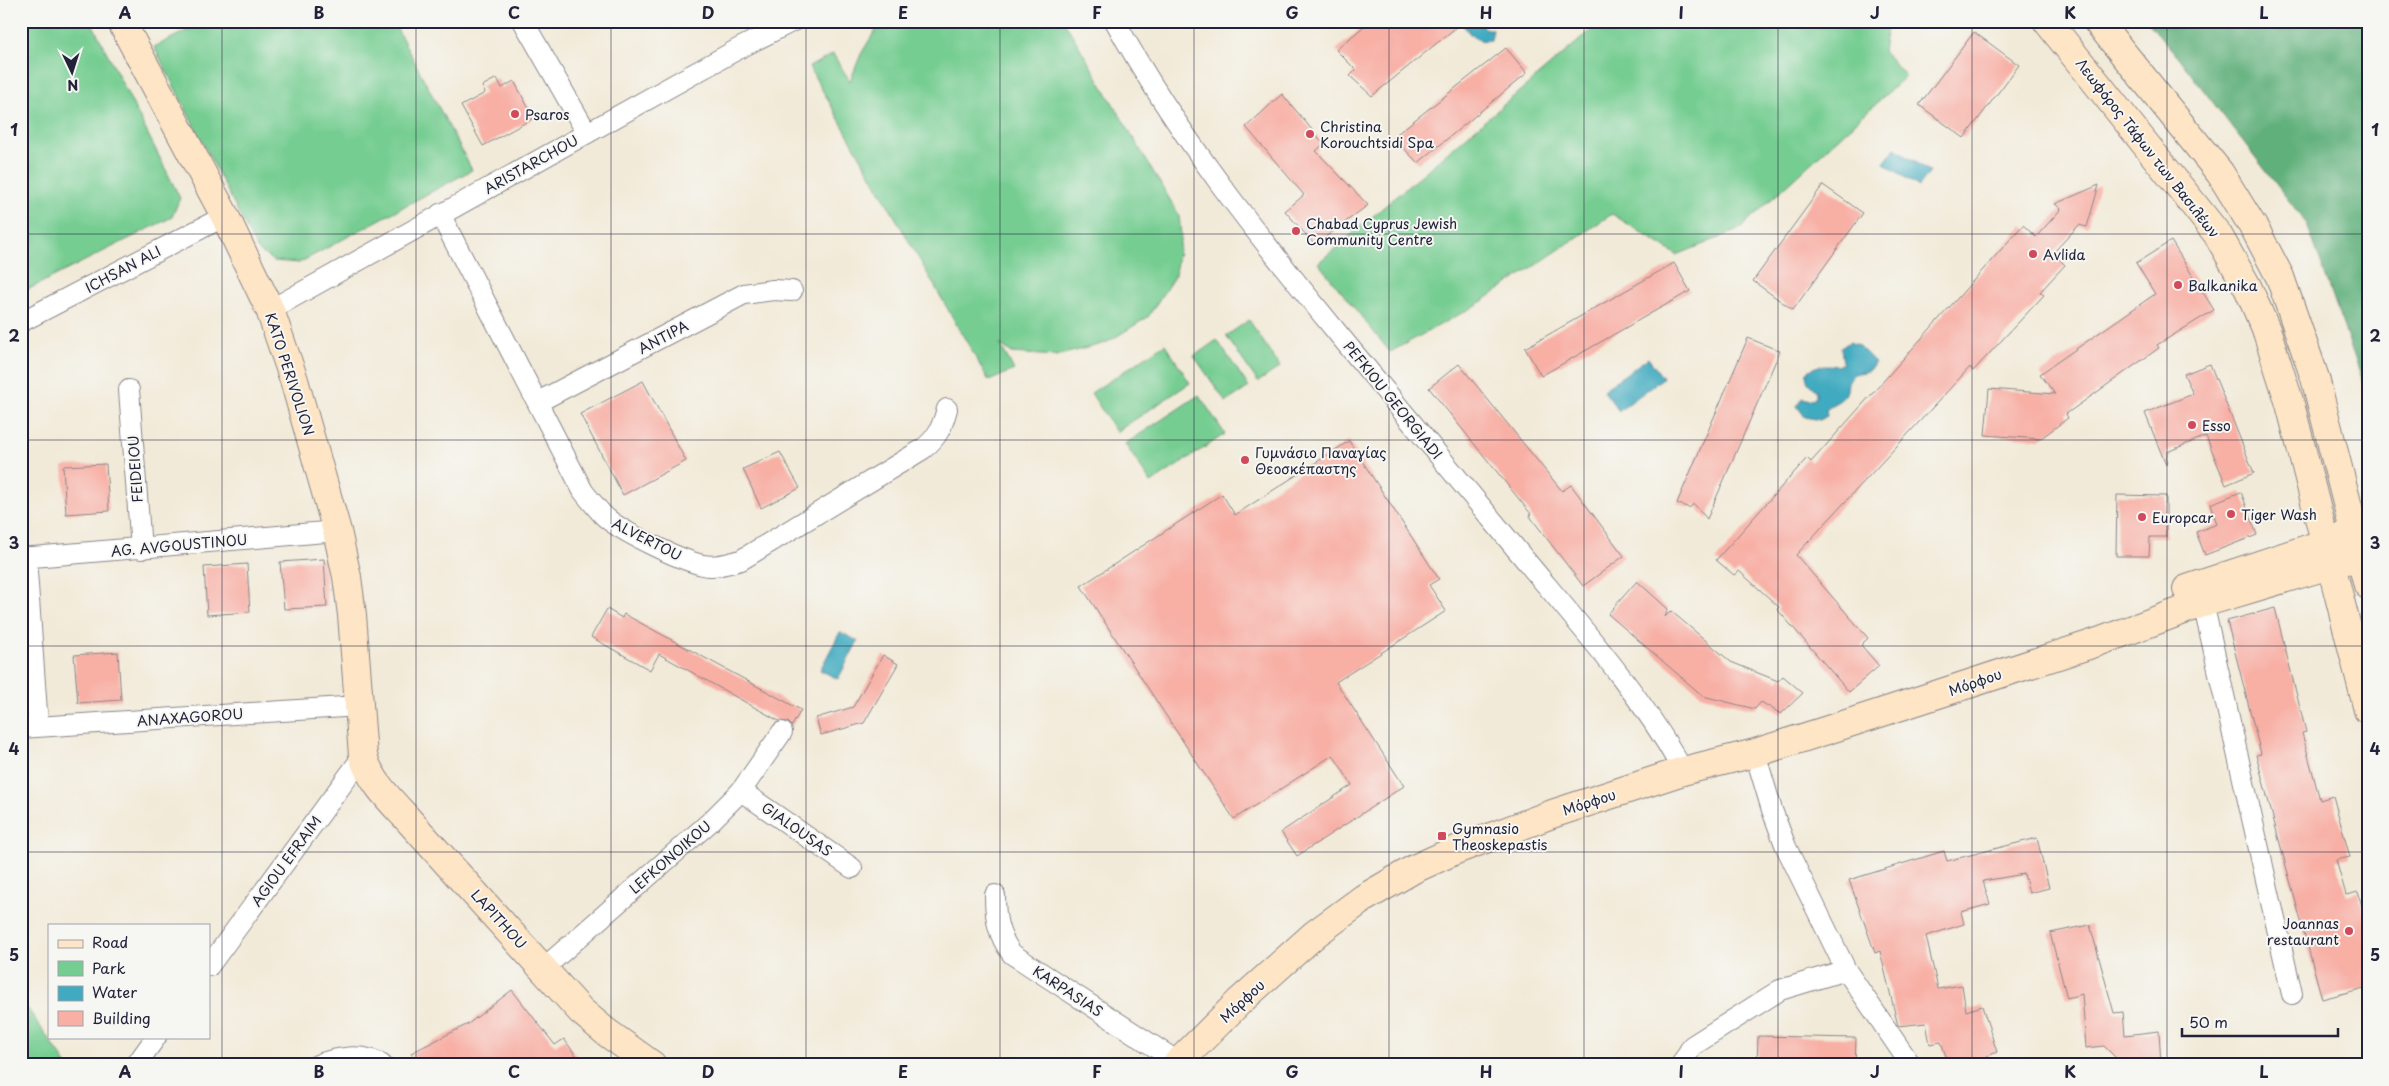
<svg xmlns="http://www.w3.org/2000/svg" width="2389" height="1086" font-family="'Playpen Sans',sans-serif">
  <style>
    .green { fill: #76cd92; stroke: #4c7866 }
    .forest { fill: #60b07c; stroke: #41695c }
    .water { fill: #40aac0; stroke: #31667e }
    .building { fill: #f8afa4 }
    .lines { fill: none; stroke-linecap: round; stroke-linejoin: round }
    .street-casing { stroke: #8a868a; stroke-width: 22 }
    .secondary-casing { stroke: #8a868a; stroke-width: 30 }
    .street { stroke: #fff; stroke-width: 20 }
    .secondary { stroke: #fde5c5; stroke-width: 28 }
    .grid { fill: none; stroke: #22223b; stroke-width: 1; stroke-opacity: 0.55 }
    .poi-dot { fill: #d1495b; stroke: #f6f6f2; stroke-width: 2 }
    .labels { text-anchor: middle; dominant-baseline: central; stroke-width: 4; stroke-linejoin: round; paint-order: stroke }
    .poi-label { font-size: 14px; fill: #22223b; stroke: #f6f6f2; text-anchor: start }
    .street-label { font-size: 14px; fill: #22223b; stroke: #f6f6f2 }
    .neatline { fill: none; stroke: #22223b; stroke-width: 2 }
    .grid-label { font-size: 16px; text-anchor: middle; font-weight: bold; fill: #22223b }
  </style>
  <rect width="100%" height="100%" fill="#f6f6f2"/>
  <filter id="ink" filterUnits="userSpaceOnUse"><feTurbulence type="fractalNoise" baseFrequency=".02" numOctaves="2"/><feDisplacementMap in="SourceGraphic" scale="10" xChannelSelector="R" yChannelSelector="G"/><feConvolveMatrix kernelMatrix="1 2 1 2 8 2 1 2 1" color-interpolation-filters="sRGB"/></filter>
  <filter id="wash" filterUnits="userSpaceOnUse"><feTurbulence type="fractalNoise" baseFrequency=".0096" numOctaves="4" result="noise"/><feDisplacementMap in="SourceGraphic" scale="20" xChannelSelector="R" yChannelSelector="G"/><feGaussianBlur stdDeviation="1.12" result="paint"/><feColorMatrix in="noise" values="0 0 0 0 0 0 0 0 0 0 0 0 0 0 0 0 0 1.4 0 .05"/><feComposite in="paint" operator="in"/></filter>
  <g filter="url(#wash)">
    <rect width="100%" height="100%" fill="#f2ead8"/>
    <g class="green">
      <polygon points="21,21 91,21 180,198 172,217 21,293"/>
      <polygon points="206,21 393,21 472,170 299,263 273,261 257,249 154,47"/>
      <polygon points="881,21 1064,21 1179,215 1181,235 1175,275 1148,317 1106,343 1056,356 1012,353 1000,344 1014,370 989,381 809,67 833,54 850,81 861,54"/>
      <polygon points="1602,21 1888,21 1883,51 1906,76 1738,230 1677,255 1612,214 1475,306 1390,352 1318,263"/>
      <polygon points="1249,320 1280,367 1258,382 1226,336"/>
      <polygon points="1217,340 1249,387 1226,402 1194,356"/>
      <polygon points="1165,344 1190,383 1116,432 1091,393"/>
      <polygon points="1199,395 1225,434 1151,483 1125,444"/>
      <polygon points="21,999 67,1065 21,1065"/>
    </g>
    <polygon class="forest" points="2147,21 2365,21 2368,24 2368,395 2307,224 2177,56"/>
    <g class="water">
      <path d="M 1466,21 L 1479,21 L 1484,28 L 1493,30 L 1491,40 C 1477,43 1471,36 1463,25 Z"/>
      <polygon points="1895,148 1930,172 1919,187 1884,163"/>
      <path d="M 1849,342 L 1858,345 L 1875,362 L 1870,370 C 1865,373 1856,372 1851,376 C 1846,382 1849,389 1845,395 C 1840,402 1833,403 1826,409 L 1827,416 L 1820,420 L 1805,417 L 1797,406 L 1802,398 L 1812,400 L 1816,397 L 1816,390 C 1809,385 1805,381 1807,372 C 1815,365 1827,364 1837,366 L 1843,363 L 1841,348 Z"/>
      <polygon points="1648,358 1663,378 1619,411 1603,390"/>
      <polygon points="840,632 858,641 838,679 820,670"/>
    </g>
    <g id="blocks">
      <g class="building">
        <polygon points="1370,21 1464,21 1372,96 1350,76 1356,70 1336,50"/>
        <polygon points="1974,32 2019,65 1964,138 1919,105"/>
        <polygon points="1506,48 1527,73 1418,163 1393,137"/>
        <polygon points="497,78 502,88 514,81 534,118 483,146 461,106 485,93 482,86"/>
        <polygon points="1282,94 1324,144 1316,151 1368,205 1315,245 1285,211 1304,195 1246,127"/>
        <polygon points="1823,185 1863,213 1793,310 1753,281"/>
        <polygon points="2099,185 2087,227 2079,225 2053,253 2065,265 2040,292 2044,295 1973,371 1970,367 1796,555 1868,638 1861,645 1879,666 1849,692 1777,609 1779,607 1739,571 1734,575 1716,560 1807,458 1811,462 2023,225 2036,237 2061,209 2055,204"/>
        <polygon points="2171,241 2214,310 2157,345 2159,348 2066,414 2068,418 2040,439 1985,435 1989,389 2055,394 2040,374 2155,294 2136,263"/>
        <polygon points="1674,263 1690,291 1541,376 1525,348"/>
        <polygon points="1748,338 1780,351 1707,519 1694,504 1689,508 1677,503"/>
        <polygon points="1459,364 1562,491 1571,485 1624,556 1583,586 1529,515 1531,514 1429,388"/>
        <polygon points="2210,364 2254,473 2226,485 2206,436 2167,452 2166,465 2145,413 2193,394 2184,374"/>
        <polygon points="643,381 686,461 623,495 580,414"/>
        <polygon points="1349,441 1439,579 1429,585 1446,611 1336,682 1404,786 1297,856 1281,832 1352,785 1333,755 1234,819 1081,586 1222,494 1235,515"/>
        <polygon points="780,452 800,488 761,508 743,469"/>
        <polygon points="106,464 109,511 66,514 63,466"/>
        <polygon points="2241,492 2257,535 2205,555 2196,532 2217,524 2210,504"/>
        <polygon points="2117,495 2166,496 2166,537 2150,537 2149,556 2116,556"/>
        <polygon points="324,559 327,607 284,609 280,562"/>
        <polygon points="247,564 250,612 207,615 204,567"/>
        <polygon points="1637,581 1668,609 1665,617 1671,611 1731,662 1778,681 1783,676 1803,693 1781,714 1761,702 1755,709 1703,696 1608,614"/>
        <polygon points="2275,608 2306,732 2302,733 2320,800 2333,796 2350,857 2336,860 2346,895 2358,892 2368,928 2368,987 2322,999 2256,755 2261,754 2227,621"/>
        <polygon points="607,609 622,618 624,614 801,710 792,726 788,722 779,721 659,654 650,670 591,637"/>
        <polygon points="118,652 121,700 78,703 74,655"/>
        <polygon points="883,655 898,664 864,723 821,735 816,718 853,707"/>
        <polygon points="2037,838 2049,888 2029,893 2024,874 1983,881 1990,904 1961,912 1964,924 1926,936 1938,989 1962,985 1966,1011 1982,1006 1997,1052 1985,1057 1990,1065 1949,1065 1941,1042 1930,1044 1926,1023 1898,1026 1880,951 1875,953 1849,880 1944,851 1947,861"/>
        <polygon points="2090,925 2114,1013 2123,1012 2125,1035 2159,1031 2161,1065 2115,1065 2115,1057 2104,1046 2086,1048 2082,994 2067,998 2050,933"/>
        <polygon points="512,990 555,1045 564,1039 583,1065 417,1065 411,1053 468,1024"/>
        <polygon points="1758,1036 1856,1038 1855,1065 1757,1065"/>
      </g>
    </g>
  </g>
  <g filter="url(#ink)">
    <use href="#blocks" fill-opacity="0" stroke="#8a868a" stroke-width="1"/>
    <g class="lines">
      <defs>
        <g id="street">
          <polyline points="523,21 587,133"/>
          <path d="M 1115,21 C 1177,135 1258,236 1340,336 C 1398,406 1455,475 1512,544 C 1572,617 1638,688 1683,771"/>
          <path d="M 440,214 L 583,491 C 589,499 596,507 603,515 C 619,531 680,560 703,565 C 715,568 729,563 741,560 L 923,449 C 938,437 942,427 947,409"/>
          <polyline points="270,310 738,49 793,21"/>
          <polyline points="21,322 225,216"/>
          <polyline points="129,390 141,549"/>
          <polyline points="538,402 744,294 773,290 792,291"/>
          <polyline points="26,557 38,726"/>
          <polyline points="21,558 337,531"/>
          <polyline points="2203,603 2292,994"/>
          <polyline points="21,728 359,706"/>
          <polyline points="1755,753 1772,810 1786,847 1846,970 1911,1065"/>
          <polyline points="741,791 852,868"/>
          <path d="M 995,895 C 995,919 998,935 1012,954 L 1178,1062"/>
          <polyline points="209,966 363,756"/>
          <polyline points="544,968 710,822 741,791 782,732"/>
          <polyline points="136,1065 156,1037"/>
          <path d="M 317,1065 C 335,1058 364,1052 382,1065"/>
          <polyline points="1681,1065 1692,1046 1780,990 1846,970"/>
        </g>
        <g id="secondary">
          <path d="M 121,21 L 225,216 L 270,310 L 294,380 L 337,531 L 347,577 L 352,615 L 363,756 C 370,779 387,797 403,814 L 581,1011 L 606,1032 L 652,1065"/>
          <polyline points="2047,21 2218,235 2248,288 2267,332 2290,404 2368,710"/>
          <polyline points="2097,21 2220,173 2257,233 2280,277 2315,378 2368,585"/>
          <polyline points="2187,589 2343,537"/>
          <polyline points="1176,1065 1239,1002 1315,934 1364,898 1414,869 1456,850 1552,814 1683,771 1755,753 1837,727 2098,642 2203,603 2360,556"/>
        </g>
      </defs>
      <use href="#street" class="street-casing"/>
      <use href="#secondary" class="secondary-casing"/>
      <use href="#street" class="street"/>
      <use href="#secondary" class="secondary"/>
    </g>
  </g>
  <path class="grid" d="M 222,21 L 222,1065M 416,21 L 416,1065M 611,21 L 611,1065M 806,21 L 806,1065M 1000,21 L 1000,1065M 1194,21 L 1194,1065M 1389,21 L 1389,1065M 1584,21 L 1584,1065M 1778,21 L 1778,1065M 1972,21 L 1972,1065M 2167,21 L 2167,1065M 21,234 L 2368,234M 21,440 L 2368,440M 21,646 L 2368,646M 21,852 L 2368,852"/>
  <g class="poi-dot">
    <circle cx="515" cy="114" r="5"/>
    <circle cx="1310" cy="134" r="5"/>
    <circle cx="1296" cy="231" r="5"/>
    <circle cx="2033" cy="254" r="5"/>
    <circle cx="2178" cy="285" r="5"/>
    <circle cx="2192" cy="425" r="5"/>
    <circle cx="1245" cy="460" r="5"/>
    <circle cx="2231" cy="514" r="5"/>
    <circle cx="2142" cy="517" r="5"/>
    <rect x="1437" y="831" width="10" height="10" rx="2.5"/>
    <circle cx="2349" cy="931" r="5"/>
  </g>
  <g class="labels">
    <g class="poi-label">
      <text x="525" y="114">Psaros</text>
      <text x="1320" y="126">Christina<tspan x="1320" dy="16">Korouchtsidi Spa</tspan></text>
      <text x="1306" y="223">Chabad Cyprus Jewish<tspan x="1306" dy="16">Community Centre</tspan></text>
      <text x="2043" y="254">Avlida</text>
      <text x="2188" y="285">Balkanika</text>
      <text x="2202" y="425">Esso</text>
      <text x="1255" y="452">Γυμνάσιο Παναγίας<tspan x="1255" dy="16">Θεοσκέπαστης</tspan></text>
      <text x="2241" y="514">Tiger Wash</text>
      <text x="2152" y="517">Europcar</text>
      <text x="1452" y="828">Gymnasio<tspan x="1452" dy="16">Theoskepastis</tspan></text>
      <text x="2339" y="923" text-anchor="end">Joannas<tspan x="2339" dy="16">restaurant</tspan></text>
    </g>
    <g class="street-label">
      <text transform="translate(2148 148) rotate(52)">Λεωφόρος Τάφων των Βασιλέων</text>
      <text transform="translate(531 164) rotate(-29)">ARISTARCHOU</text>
      <text transform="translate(123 269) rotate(-28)">ICHSAN ALI</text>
      <text transform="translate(663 337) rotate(-28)">ANTIPA</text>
      <text transform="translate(290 374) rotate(72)">KATO PERIVOLION</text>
      <text transform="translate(1393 400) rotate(51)">PEFKIOU GEORGIADI</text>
      <text transform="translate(135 469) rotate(-94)">FEIDEIOU</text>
      <text transform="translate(647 539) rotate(27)">ALVERTOU</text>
      <text transform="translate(179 545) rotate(-5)">AG. AVGOUSTINOU</text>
      <text transform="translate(1975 682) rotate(-19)">Μόρφου</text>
      <text transform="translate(190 717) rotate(-4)">ANAXAGOROU</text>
      <text transform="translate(1589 802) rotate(-18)">Μόρφου</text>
      <text transform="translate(797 829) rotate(35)">GIALOUSAS</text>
      <text transform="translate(670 857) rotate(-41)">LEFKONOIKOU</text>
      <text transform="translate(286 861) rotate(-54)">AGIOU EFRAIM</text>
      <text transform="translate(499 919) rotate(48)">LAPITHOU</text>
      <text transform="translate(1068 991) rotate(33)">KARPASIAS</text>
      <text transform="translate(1242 1001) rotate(-43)">Μόρφου</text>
    </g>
  </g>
  <rect width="2389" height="1086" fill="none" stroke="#f6f6f2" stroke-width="55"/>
  <rect x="48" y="924" width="162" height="115" fill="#f6f6f2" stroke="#a1a1a9"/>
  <rect x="58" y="940" width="25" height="8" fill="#fde5c5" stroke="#a1a1a9"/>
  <text x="92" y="948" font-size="15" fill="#22223b">Road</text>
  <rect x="58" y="961" width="25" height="15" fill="#76cd92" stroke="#a1a1a9"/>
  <text x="92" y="974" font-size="15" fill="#22223b">Park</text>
  <rect x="58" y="986" width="25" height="15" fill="#40aac0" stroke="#a1a1a9"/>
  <text x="92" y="998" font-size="15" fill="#22223b">Water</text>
  <rect x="58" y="1011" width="25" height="15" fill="#f8afa4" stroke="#a1a1a9"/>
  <text x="92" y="1024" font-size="15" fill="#22223b">Building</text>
  <g transform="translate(72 72) rotate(176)" stroke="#f6f6f2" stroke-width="4" paint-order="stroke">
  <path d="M0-4L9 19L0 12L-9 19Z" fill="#22223b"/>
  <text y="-8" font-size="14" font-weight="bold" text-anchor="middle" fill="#22223b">N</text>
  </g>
  <path d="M2182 1028v8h156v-8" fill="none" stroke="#22223b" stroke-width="2.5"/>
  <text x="2189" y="1028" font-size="15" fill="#22223b" stroke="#f6f6f2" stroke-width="4" paint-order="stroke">50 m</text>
  <rect x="28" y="28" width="2334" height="1030" class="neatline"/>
  <g class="grid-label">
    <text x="125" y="19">A</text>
    <text x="319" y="19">B</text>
    <text x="514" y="19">C</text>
    <text x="708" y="19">D</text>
    <text x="903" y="19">E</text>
    <text x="1097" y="19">F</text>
    <text x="1292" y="19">G</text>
    <text x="1486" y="19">H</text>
    <text x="1681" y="19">I</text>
    <text x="1875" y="19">J</text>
    <text x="2070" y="19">K</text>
    <text x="2264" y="19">L</text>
    <text x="14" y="136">1</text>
    <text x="2375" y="136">1</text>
    <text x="14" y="342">2</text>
    <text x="2375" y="342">2</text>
    <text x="14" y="549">3</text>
    <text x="2375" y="549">3</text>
    <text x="14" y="755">4</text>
    <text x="2375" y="755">4</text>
    <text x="14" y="961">5</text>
    <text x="2375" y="961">5</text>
    <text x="125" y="1078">A</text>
    <text x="319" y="1078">B</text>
    <text x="514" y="1078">C</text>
    <text x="708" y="1078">D</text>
    <text x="903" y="1078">E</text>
    <text x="1097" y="1078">F</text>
    <text x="1292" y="1078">G</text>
    <text x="1486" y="1078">H</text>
    <text x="1681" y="1078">I</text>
    <text x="1875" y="1078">J</text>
    <text x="2070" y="1078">K</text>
    <text x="2264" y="1078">L</text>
  </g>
</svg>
